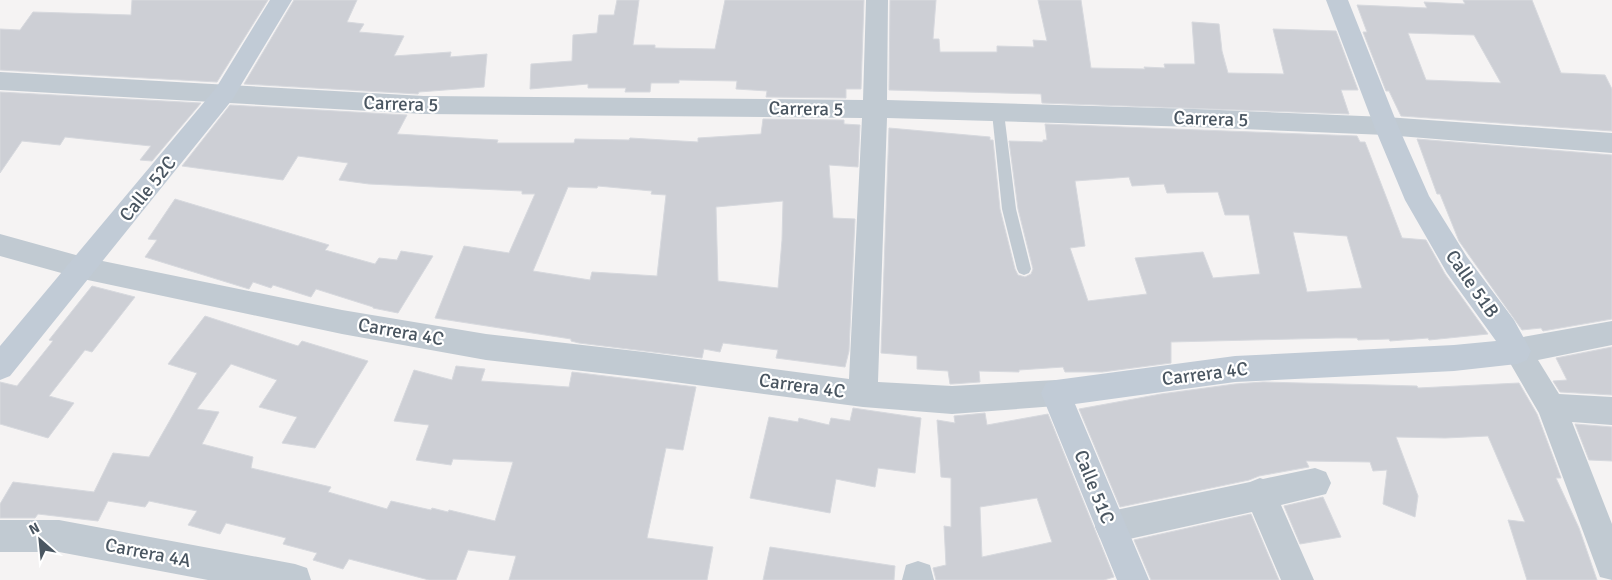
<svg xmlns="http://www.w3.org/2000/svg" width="1612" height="580" font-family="Signika,sans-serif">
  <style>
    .building { fill: #cdcfd5; stroke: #d7d9de; fill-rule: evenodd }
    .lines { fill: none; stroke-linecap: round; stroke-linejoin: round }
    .lane { fill: #c1cad2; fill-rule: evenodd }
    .street { fill: #c1cad2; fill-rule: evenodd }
    .secondary { fill: #c1cbd6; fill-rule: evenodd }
    .labels { text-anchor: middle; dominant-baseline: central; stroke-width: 4.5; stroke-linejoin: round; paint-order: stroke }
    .street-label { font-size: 19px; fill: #4a5661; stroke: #fff }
  </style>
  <rect width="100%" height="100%" fill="#f5f3f3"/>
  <g class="building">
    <polygon points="132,0 268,0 217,82 0,70 0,29 20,30 33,12 131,15"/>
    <polygon points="294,0 357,0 347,22 364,24 359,32 404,36 394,56 451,52 450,57 487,54 484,87 419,92 418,94 244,84"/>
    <polygon points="617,0 639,0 633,45 655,45 655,48 715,49 725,0 864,0 861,89 846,89 846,98 766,97 767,91 736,89 737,81 679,80 679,83 651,83 650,92 625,92 626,88 588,88 588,84 530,89 531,64 572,61 573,35 597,33 599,15 614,15"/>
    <polygon points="890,0 936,0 933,39 939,39 940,52 997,52 997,46 1034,47 1033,40 1047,41 1038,0 1081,0 1091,68 1145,69 1144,67 1165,68 1164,64 1195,64 1192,22 1219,24 1222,51 1228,73 1284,74 1273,29 1336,31 1358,90 1341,90 1349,114 1042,103 1041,94 889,90"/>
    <path d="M 1463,0 L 1532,0 L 1561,73 L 1605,75 L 1612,89 L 1612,131 L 1401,116 L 1389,91 L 1386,91 L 1363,32 L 1367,32 L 1357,5 L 1427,8 L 1424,2 L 1465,4 ZM 1408,33 L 1474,35 L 1501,83 L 1426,80 Z"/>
    <polygon points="0,92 201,103 152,161 140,160 151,146 65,137 60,145 22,141 0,173"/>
    <path d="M 230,105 L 407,115 L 397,134 L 498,140 L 497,143 L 574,143 L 575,139 L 629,140 L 630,138 L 698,142 L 698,138 L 761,134 L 763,119 L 844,120 L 844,124 L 860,125 L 858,167 L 829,165 L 833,218 L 855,219 L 849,351 L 845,367 L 776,358 L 778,350 L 723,343 L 720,352 L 704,349 L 702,358 L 579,343 L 571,341 L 571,339 L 435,318 L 464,246 L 509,253 L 535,194 L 522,194 L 522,191 L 369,184 L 339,180 L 348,163 L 298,156 L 283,180 L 182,166 ZM 598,186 L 652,191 L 651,194 L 666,195 L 657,276 L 592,272 L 590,280 L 533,271 L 568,187 L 597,188 ZM 783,201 L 782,240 L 778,288 L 718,281 L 716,207 Z"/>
    <path d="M 1045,124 L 1357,136 L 1360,142 L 1365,142 L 1402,238 L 1426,240 L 1445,274 L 1488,334 L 1429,340 L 1428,338 L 1390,341 L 1389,339 L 1358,340 L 1357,338 L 1335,338 L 1171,342 L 1171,363 L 1102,372 L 1065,372 L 1063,367 L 1019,370 L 1019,372 L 979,371 L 980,382 L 952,384 L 950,384 L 948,371 L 917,369 L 917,356 L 881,353 L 889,128 L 990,137 L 990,140 L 993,140 L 1000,209 L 1015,269 L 1018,275 L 1025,277 L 1031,274 L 1033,269 L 1018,209 L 1009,141 L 1043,142 L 1043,140 L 1047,140 ZM 1129,177 L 1132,186 L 1164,184 L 1167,193 L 1218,192 L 1225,215 L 1249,215 L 1260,274 L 1213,278 L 1203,252 L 1135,258 L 1147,294 L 1088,301 L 1070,248 L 1085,246 L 1075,181 ZM 1293,232 L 1347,236 L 1362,288 L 1307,292 Z"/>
    <polygon points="1417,139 1612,155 1612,319 1543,331 1541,328 1522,330 1459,241 1440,194 1437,194"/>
    <polygon points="175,199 329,245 325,250 375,264 379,258 397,260 401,251 433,256 398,313 373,308 373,307 316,289 311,297 273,285 271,288 253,282 249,289 145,257 157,240 148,239"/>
    <polygon points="92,286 135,297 92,352 85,350 49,396 74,403 48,438 0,424 0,382 17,386 53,341 49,340"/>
    <polygon points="205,316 298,346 302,341 368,361 315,448 282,443 297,417 259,407 277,380 231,364 197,409 219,412 202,444 253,457 251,468 331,487 328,492 387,509 391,501 431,510 432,508 448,512 449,510 495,521 513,462 453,459 451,465 416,460 429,425 394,421 414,370 452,380 456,366 485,369 481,381 569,387 572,372 696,387 683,450 666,448 647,538 713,547 707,580 509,580 516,556 468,550 456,580 429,580 349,559 343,569 313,560 317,553 283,544 286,538 226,523 220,534 188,525 197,511 149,501 145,507 108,501 98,521 38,514 35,518 0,518 0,504 13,482 94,492 113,453 149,457 197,373 168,364"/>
    <polygon points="1612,347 1612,395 1560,392 1553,381 1567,380 1556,358"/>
    <polygon points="1263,382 1417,386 1418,388 1519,383 1537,414 1561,478 1556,478 1579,528 1597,580 1527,580 1508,520 1525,522 1488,436 1445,438 1396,437 1418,496 1415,517 1383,504 1387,470 1373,471 1370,462 1306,461 1309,467 1259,476 1249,480 1120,507 1079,409 1161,394 1235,384"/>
    <polygon points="853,408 921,418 915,473 878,468 875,487 836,479 830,513 750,498 769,417 798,422 799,418 829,425 831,418 850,421"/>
    <path d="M 985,413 L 987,425 L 1048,414 L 1114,577 L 1104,580 L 936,580 L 933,568 L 946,565 L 944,526 L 951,527 L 951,478 L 941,477 L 937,420 L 955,423 L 954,416 ZM 1037,498 L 1052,542 L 982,557 L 980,507 Z"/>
    <polygon points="1575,424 1612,427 1612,461 1589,460"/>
    <polygon points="1323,497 1341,537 1300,544 1284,506"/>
    <polygon points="1251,514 1279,580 1151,580 1134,540"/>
    <polygon points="770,547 895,566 894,580 763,580"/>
  </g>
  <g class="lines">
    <polygon class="lane" points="998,108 1002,110 1004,113 1016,209 1031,269 1029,273 1024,275 1019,273 1017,269 1002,209 992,113 994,110"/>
    <g class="street">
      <polygon points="866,0 888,0 887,100 1195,109 1386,117 1612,133 1612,153 1386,135 1195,127 887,118 878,382 952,386 1056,380 1066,383 1071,393 1066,403 1056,406 952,414 863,407 644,378 486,360 342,334 83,279 0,256 0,234 83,257 342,310 486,334 644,352 849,379 862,118 424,114 0,90 0,72 424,96 863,100"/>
      <polygon points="1612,321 1612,345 1538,360 1559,394 1612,397 1612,425 1572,422 1612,524 1612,580 1600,577 1539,413 1503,351 1507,342 1517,338"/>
      <polygon points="1315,468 1326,472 1331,483 1326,494 1281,505 1314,580 1281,580 1252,512 1111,543 1100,538 1095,527 1100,516 1111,511 1250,482 1260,478 1263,479"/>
      <polygon points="0,520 59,520 295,564 307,568 311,580 208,580 59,552 0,552"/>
      <polygon points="918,561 930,565 934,580 902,580 906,565"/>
    </g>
    <g class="secondary">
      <polygon points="270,0 292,0 232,100 10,376 0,380 0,346 216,88"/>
      <polygon points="1326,0 1348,0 1398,126 1429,196 1467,257 1514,320 1531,351 1527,360 1517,364 1454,371 1235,382 1075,404 1149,580 1117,580 1041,393 1046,383 1056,380 1235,356 1454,345 1496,341 1447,273 1405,200 1374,126"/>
    </g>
  </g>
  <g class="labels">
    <g class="street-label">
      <text transform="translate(401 104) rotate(2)">Carrera 5</text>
      <text transform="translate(806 109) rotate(1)">Carrera 5</text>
      <text transform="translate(1211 119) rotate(2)">Carrera 5</text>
      <text transform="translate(148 189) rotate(-51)">Calle 52C</text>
      <text transform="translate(1472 284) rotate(55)">Calle 51B</text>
      <text transform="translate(401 332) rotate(10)">Carrera 4C</text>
      <text transform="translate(1205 374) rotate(-7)">Carrera 4C</text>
      <text transform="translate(802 386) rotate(8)">Carrera 4C</text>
      <text transform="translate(1094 487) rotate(68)">Calle 51C</text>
      <text transform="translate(148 553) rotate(11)">Carrera 4A</text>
    </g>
  </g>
  <g transform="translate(40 540) rotate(333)" stroke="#ffffff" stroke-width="4" paint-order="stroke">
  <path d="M0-4L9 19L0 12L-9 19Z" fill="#4a5661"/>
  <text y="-8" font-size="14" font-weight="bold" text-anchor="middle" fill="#4a5661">N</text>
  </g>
</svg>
